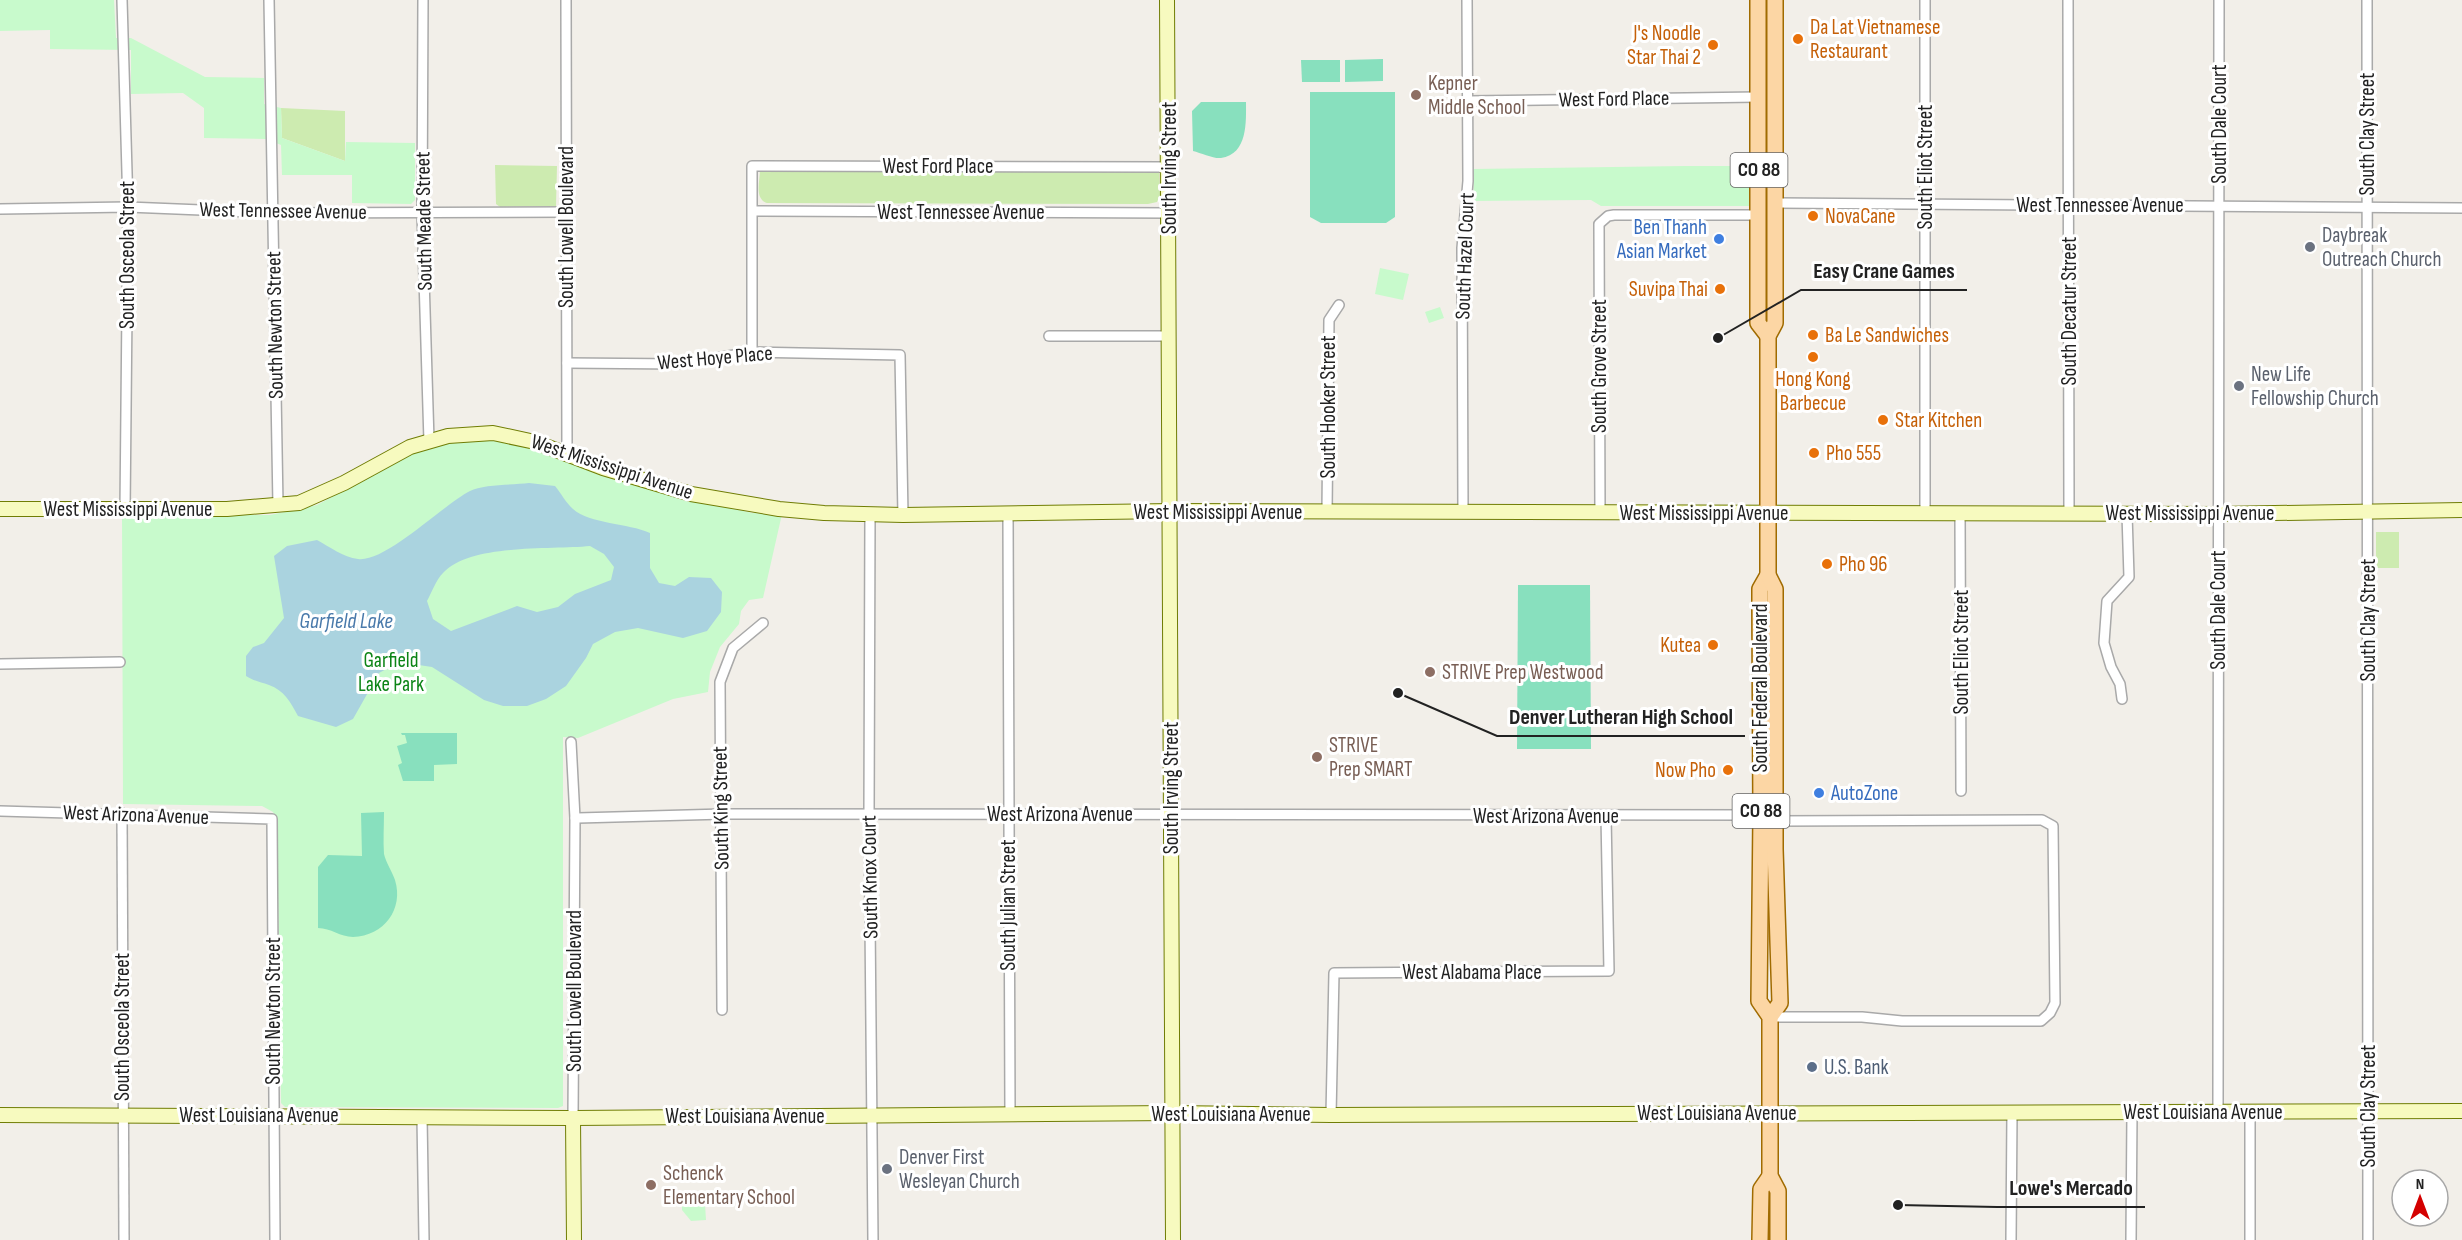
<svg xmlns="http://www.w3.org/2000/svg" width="2462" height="1240" font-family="'Sofia Sans Condensed',sans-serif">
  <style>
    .grass { fill: #cdebb0 }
    .park { fill: #c8facc }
    .pitch { fill: #88e0be }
    .water { fill: #aad3df; fill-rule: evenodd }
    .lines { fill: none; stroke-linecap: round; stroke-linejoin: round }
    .street-casing { stroke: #a9a9a9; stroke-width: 12 }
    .secondary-casing { stroke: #707d05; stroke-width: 16 }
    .primary-casing { stroke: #a06b00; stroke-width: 18 }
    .street { stroke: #fff; stroke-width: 9 }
    .secondary { stroke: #f7fabf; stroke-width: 14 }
    .primary { stroke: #fcd6a4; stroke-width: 15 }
    .food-dot { fill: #e8710a; stroke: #fff; stroke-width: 2 }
    .education-dot { fill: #8d6e63; stroke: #fff; stroke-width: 2 }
    .shop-dot { fill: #3f7fe0; stroke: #fff; stroke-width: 2 }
    .worship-dot { fill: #6b7280; stroke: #fff; stroke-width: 2 }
    .service-dot { fill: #5c6f8a; stroke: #fff; stroke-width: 2 }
    .labels { text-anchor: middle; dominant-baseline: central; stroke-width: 6; stroke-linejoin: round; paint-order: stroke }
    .shield { fill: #fff; stroke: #646464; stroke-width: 1.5 }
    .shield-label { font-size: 20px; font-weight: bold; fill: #222 }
    .food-label { font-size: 21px; fill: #c56008; stroke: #fff; text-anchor: start }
    .education-label { font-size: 21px; fill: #785e54; stroke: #fff; text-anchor: start }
    .street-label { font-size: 21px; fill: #222; stroke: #fff }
    .shop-label { font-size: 21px; fill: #366cbe; stroke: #fff; text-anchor: end }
    .worship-label { font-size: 21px; fill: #5b616d; stroke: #fff; text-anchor: start }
    .park-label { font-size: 21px; fill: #0c8416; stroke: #fff }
    .service-label { font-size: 21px; fill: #4e5e75; stroke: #fff; text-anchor: start }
    .water-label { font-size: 22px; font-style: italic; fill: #4a7aab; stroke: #fff }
    .leader { fill: none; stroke: #222; stroke-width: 2 }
    .callout-dot { fill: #222; stroke: #fff; stroke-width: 2 }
    .callout-label { font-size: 22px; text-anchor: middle; font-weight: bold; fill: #222; stroke: #fff; stroke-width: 6; stroke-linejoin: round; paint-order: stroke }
  </style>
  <rect width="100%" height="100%" fill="#f2efe9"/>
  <g class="grass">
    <polygon points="281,108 345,111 345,161 282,138"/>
    <polygon points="495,165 557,166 556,206 500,207 496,204"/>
    <path d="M 1156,169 L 1159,172 L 1160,195 L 1157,202 L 1148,204 L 767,203 C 754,199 760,181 760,170 Z"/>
    <rect x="2376" y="532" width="23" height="36"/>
  </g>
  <g class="park">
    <polygon points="0,0 114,0 116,38 131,38 205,77 264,78 264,104 281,108 282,138 345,161 346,142 415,143 415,200 411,204 352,203 352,175 282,175 281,145 266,139 204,138 204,108 183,93 131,94 131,50 50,49 50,30 0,31"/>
    <polygon points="1684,166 1752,166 1753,206 1601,206 1591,200 1474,201 1473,169"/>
    <polygon points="1380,268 1409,274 1403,300 1375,294"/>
    <polygon points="1440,307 1444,318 1429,323 1425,312"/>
    <polygon points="474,439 522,444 667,493 752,513 782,514 763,598 749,600 741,611 739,624 720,647 710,672 708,692 673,699 578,738 563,737 563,1106 558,1108 285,1107 281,1103 277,822 273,812 262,806 123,804 122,516 270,515 317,505 420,449 452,441"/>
    <polygon points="682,1203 705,1204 706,1220 691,1221 682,1210"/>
  </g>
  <g class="pitch">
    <polygon points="1383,59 1383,81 1345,82 1345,60"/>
    <polygon points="1301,60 1340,60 1340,82 1302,82"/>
    <polygon points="1310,92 1395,92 1395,217 1386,223 1321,223 1310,217"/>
    <path d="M 1201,102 L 1246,102 C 1246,122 1248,154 1221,158 C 1214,159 1201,153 1193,151 L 1192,111 Z"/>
    <polygon points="1518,585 1590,585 1591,749 1517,749"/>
    <polygon points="401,733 457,733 457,764 434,765 434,781 403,781 398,765 402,763 397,746 407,743 405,735 402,735"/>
    <path d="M 384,812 C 384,826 383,841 384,854 C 386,863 392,871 395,880 C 404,909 384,936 353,937 C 340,937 331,928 318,928 L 318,867 L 328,855 L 362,856 L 361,813 Z"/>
  </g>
  <path class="water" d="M 529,483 L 555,486 C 561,493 566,503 573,509 C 590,524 628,523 650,533 L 650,568 L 659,583 L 675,586 L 689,577 L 711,578 L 722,592 L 721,612 L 707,631 L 683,638 L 638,628 L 615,632 L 593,644 L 586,658 L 566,686 L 546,699 L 527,706 L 503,706 L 484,700 L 432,667 L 399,662 L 379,673 L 353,719 L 336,727 L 298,716 C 291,703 284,690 269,685 C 260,682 254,681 246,676 L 246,656 L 253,647 L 264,643 L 284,618 L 274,556 L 287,546 L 317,540 C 330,547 343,557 358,559 C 385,563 444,504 470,491 C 483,484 514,485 529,483 ZM 590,546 L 604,554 L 614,567 L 611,580 L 575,594 L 558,607 L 537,612 L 517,606 L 451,631 L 433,619 L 427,601 C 432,592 436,580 443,573 C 470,543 552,550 590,546 Z"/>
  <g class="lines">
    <defs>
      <g id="street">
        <polyline points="122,0 128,207 125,510"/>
        <polyline points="269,0 278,505"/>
        <polyline points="423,0 422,213 429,441"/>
        <polyline points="566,0 567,453"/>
        <polyline points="1925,0 1925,513"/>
        <polyline points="2068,0 2069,514"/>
        <polyline points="2367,0 2368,1240"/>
        <polyline points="1469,101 1758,97"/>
        <polyline points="1774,203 2462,208"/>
        <polyline points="0,209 128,207 273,213 567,212"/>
        <polyline points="754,211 1169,213"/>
        <polyline points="1049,336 1170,336"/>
        <polyline points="752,352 752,166 1169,167"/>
        <polyline points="567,363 680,364 752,352 900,355 903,515"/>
        <polyline points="1463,511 1462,248 1468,181 1467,0"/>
        <polyline points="1327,512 1329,320 1339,305"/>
        <polyline points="1960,513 1961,791"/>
        <polyline points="870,514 869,814 873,1240"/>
        <polyline points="1600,514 1599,224 1608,216 1614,215 1759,215"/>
        <polyline points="1008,515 1010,1116"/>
        <polyline points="0,664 120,662"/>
        <polyline points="2122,699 2120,684 2111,667 2104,643 2107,601 2129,577 2127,514"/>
        <polyline points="571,742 575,818 573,1118"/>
        <polyline points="0,811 272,819 275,1240"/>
        <polyline points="122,813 124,1240"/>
        <path d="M 575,818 C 625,817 675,815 724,814 C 1070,812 1416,815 1761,815"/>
        <polyline points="722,1010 720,682 733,648 763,623"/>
        <polyline points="1770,1017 1862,1017 1902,1021 2041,1021 2050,1013 2055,1003 2053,826 2042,820 1775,821"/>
        <polyline points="2218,1111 2219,0"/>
        <polyline points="1331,1115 1334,973 1609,971 1606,816"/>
        <polyline points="422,1117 424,1240"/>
        <polyline points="2011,1240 2012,1113"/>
        <polyline points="2131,1240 2132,1113"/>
        <polyline points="2250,1240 2250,1112"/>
      </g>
      <g id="secondary">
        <polyline points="1167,0 1173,1240"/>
        <polyline points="0,509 227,509 299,503 344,483 410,447 448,436 493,433 535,442 603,468 691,494 779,509 824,513 903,515 1170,511 2218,514 2462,510"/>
        <polyline points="0,1115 573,1118 1173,1113 1331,1115 2462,1111"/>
        <polyline points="573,1118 574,1240"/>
      </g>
      <g id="primary">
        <polyline points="1758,0 1758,323 1768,336"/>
        <polyline points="1768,575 1760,589 1760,602 1761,815 1759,1001 1770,1017 1770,1176 1778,1191 1778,1240"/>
        <polyline points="1770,1017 1780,1003 1775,849 1775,589 1768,575 1768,336 1775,323 1775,0"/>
        <polyline points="1760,1240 1761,1189 1770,1176"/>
      </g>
    </defs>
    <use href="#street" class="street-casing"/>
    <use href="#secondary" class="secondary-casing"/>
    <use href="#primary" class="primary-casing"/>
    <use href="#street" class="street"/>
    <use href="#secondary" class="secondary"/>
    <use href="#primary" class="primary"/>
  </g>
  <g class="food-dot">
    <circle cx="1798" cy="39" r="6"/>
    <circle cx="1713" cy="45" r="6"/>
    <circle cx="1813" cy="216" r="6"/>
    <circle cx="1720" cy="289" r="6"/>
    <circle cx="1813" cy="335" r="6"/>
    <circle cx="1813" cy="357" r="6"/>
    <circle cx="1883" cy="420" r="6"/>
    <circle cx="1814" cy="453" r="6"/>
    <circle cx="1827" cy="564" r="6"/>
    <circle cx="1713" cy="645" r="6"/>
    <circle cx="1728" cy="770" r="6"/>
  </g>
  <g class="education-dot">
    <circle cx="1416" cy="95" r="6"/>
    <circle cx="1430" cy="672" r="6"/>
    <circle cx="1317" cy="757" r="6"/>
    <circle cx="651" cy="1185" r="6"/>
  </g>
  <g class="shop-dot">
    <circle cx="1719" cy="239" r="6"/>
    <circle cx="1819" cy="793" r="6"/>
  </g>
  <g class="worship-dot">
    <circle cx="2310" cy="247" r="6"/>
    <circle cx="2239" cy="386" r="6"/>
    <circle cx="887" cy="1169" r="6"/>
  </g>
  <circle class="service-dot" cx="1812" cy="1067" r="6"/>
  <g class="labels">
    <g class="shield">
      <rect x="1730.5" y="153" width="57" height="34" rx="4.5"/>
      <rect x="1732.5" y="794" width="57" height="34" rx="4.5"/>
    </g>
    <g class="shield-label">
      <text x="1759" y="170">CO 88</text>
      <text x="1761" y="811">CO 88</text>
    </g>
    <g class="food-label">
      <text x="1810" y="27">Da Lat Vietnamese<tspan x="1810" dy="24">Restaurant</tspan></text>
      <text x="1701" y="33" text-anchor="end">J's Noodle<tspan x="1701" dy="24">Star Thai 2</tspan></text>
      <text x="1825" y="216">NovaCane</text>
      <text x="1708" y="289" text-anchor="end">Suvipa Thai</text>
      <text x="1825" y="335">Ba Le Sandwiches</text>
      <text x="1813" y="379" text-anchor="middle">Hong Kong<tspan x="1813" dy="24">Barbecue</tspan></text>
      <text x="1895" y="420">Star Kitchen</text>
      <text x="1826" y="453">Pho 555</text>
      <text x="1839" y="564">Pho 96</text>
      <text x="1701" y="645" text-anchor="end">Kutea</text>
      <text x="1716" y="770" text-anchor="end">Now Pho</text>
    </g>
    <g class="education-label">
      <text x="1428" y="83">Kepner<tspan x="1428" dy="24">Middle School</tspan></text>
      <text x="1442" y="672">STRIVE Prep Westwood</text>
      <text x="1329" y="745">STRIVE<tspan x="1329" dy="24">Prep SMART</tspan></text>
      <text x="663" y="1173">Schenck<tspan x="663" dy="24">Elementary School</tspan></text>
    </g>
    <g class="street-label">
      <text transform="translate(1614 99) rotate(-1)">West Ford Place</text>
      <text transform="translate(2219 124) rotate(-90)">South Dale Court</text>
      <text transform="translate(2367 134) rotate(-90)">South Clay Street</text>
      <text x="938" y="166">West Ford Place</text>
      <text transform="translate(1925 167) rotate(-90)">South Eliot Street</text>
      <text transform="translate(1169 168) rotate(-90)">South Irving Street</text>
      <text x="2100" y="205">West Tennessee Avenue</text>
      <text transform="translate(283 211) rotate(1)">West Tennessee Avenue</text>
      <text x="961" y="212">West Tennessee Avenue</text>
      <text transform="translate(424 221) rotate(-91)">South Meade Street</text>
      <text transform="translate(566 227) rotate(-90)">South Lowell Boulevard</text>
      <text transform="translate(127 255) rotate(-90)">South Osceola Street</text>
      <text transform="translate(1465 256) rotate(-88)">South Hazel Court</text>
      <text transform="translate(2069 311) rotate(-90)">South Decatur Street</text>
      <text transform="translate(275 325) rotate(-91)">South Newton Street</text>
      <text transform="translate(715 358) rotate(-5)">West Hoye Place</text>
      <text transform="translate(1599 366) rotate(-90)">South Grove Street</text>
      <text transform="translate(1328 407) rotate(-90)">South Hooker Street</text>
      <text transform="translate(612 467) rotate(18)">West Mississippi Avenue</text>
      <text x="128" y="509">West Mississippi Avenue</text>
      <text x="1218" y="512">West Mississippi Avenue</text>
      <text x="1704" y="513">West Mississippi Avenue</text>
      <text x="2190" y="513">West Mississippi Avenue</text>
      <text transform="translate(2218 610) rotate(-90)">South Dale Court</text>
      <text transform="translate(2368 620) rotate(-90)">South Clay Street</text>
      <text transform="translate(1961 652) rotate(-90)">South Eliot Street</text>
      <text transform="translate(1760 688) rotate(-90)">South Federal Boulevard</text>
      <text transform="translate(1171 788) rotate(-90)">South Irving Street</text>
      <text transform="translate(721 808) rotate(-91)">South King Street</text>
      <text x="1060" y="814">West Arizona Avenue</text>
      <text transform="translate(136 815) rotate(2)">West Arizona Avenue</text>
      <text x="1546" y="816">West Arizona Avenue</text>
      <text transform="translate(870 877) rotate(-91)">South Knox Court</text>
      <text transform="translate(1008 905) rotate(-90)">South Julian Street</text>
      <text x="1472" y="972">West Alabama Place</text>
      <text transform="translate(574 991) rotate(-90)">South Lowell Boulevard</text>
      <text transform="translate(273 1011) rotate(-90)">South Newton Street</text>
      <text transform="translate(122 1027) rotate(-90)">South Osceola Street</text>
      <text transform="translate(2368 1106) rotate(-90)">South Clay Street</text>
      <text x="2203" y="1112">West Louisiana Avenue</text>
      <text x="1717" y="1113">West Louisiana Avenue</text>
      <text x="1231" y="1114">West Louisiana Avenue</text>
      <text x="259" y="1115">West Louisiana Avenue</text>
      <text x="745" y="1116">West Louisiana Avenue</text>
    </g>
    <g class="shop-label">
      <text x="1707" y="227">Ben Thanh<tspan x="1707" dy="24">Asian Market</tspan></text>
      <text x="1831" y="793" text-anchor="start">AutoZone</text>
    </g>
    <g class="worship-label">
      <text x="2322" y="235">Daybreak<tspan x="2322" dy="24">Outreach Church</tspan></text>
      <text x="2251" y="374">New Life<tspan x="2251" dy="24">Fellowship Church</tspan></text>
      <text x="899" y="1157">Denver First<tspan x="899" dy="24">Wesleyan Church</tspan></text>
    </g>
    <g class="park-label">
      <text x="391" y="660">Garfield<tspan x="391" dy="24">Lake Park</tspan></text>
    </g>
    <g class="service-label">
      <text x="1824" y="1067">U.S. Bank</text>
    </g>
    <g class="water-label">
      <text x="346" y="621">Garfield Lake</text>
    </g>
  </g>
  <path class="leader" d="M1718 338L1801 290H1967M1398 693L1497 736H1745M1898 1205L1997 1207H2145"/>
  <g class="callout-dot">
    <circle cx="1718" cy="338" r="6"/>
    <circle cx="1398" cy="693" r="6"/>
    <circle cx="1898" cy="1205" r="6"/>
  </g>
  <g class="callout-label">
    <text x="1884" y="278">Easy Crane Games</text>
    <text x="1621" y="724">Denver Lutheran High School</text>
    <text x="2071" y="1195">Lowe's Mercado</text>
  </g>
  <g transform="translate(2420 1198)"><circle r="28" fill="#ffffff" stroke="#a7a7a7" stroke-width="1.5"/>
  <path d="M0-4.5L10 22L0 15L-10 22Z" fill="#d40000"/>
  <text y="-9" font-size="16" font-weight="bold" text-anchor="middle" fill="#222222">N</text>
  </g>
</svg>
